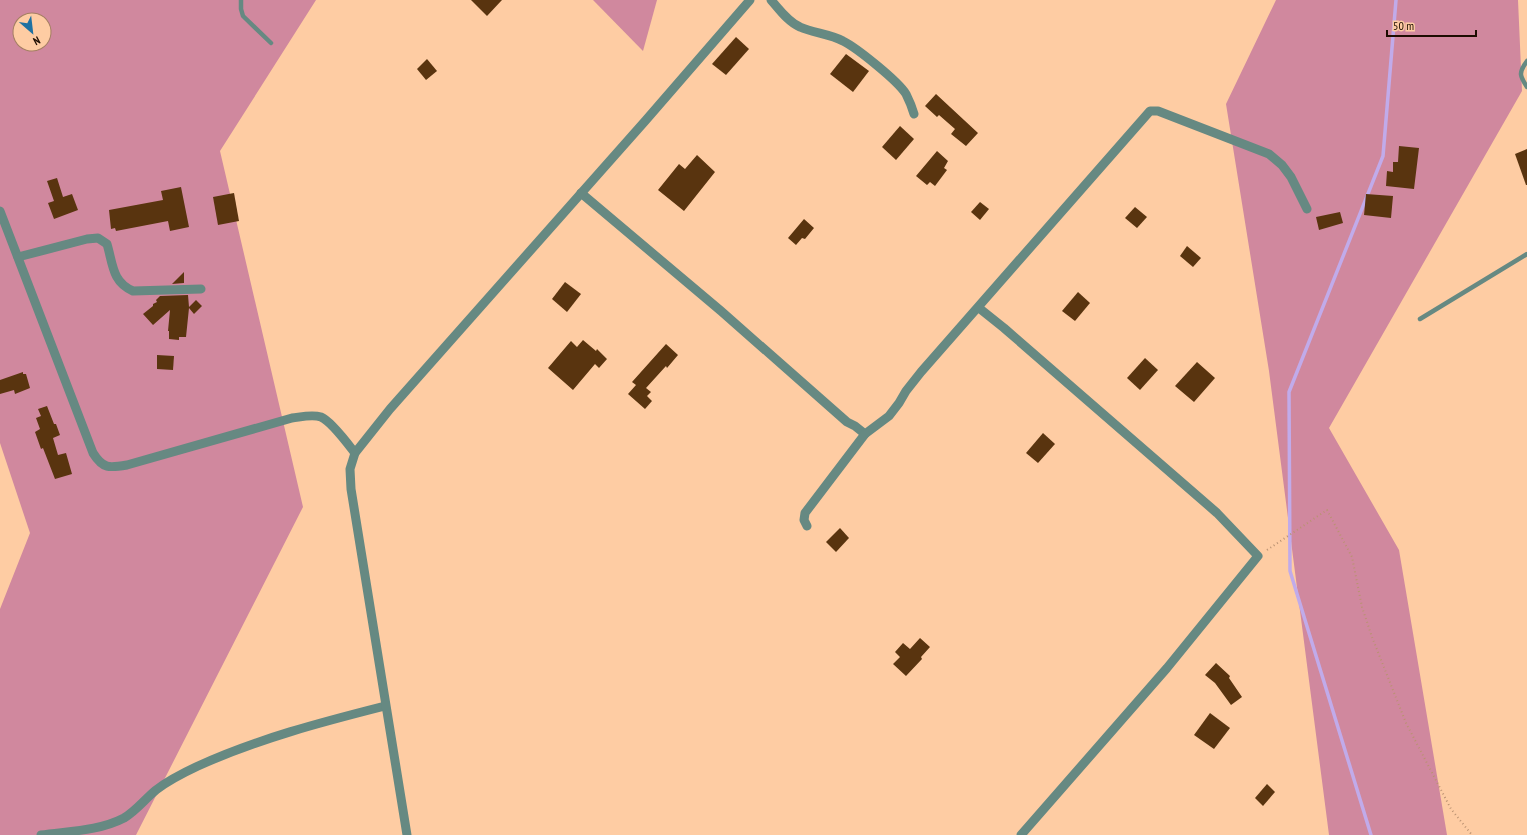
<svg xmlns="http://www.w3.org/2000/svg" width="1527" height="835" font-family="'PT Sans Narrow',sans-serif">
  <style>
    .forest { fill: #d0889e; fill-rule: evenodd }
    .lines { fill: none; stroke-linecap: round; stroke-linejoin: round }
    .stream { stroke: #c1abea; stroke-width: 3.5 }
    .building { fill: #59340f }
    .path { stroke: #ba9272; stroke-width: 2; stroke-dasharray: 1 3; stroke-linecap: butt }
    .lane { stroke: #668982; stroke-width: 4.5 }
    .street { stroke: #668982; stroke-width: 9 }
  </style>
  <rect width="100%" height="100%" fill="#fecca3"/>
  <g class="forest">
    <path d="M 0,0 L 316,0 L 220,151 L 303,507 L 136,835 L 0,835 L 0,609 L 30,533 L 0,443 ZM 20,20 L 44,20 L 44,44 L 20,44 Z"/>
    <polygon points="593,0 657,0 643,51"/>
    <polygon points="1276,0 1518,0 1522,91 1329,428 1399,550 1447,835 1329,835 1269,371 1226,104"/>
  </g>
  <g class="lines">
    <polyline class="stream" points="1371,835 1290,571 1289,392 1383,156 1396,0"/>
  </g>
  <g class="building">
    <polygon points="471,0 502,0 487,16"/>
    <polygon points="736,37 749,49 726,75 712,64"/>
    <polygon points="846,54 869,71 853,92 830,74"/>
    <polygon points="427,59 437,71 426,80 417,69"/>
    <polygon points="936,94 978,133 966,146 951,134 955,129 939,115 937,117 925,106"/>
    <polygon points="900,126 914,139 896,160 882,147"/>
    <polygon points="1399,146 1419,148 1414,189 1386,186 1387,171 1393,172 1393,162 1398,162"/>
    <polygon points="1527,149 1527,185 1526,185 1515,154"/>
    <polygon points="937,151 948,161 944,168 947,170 935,186 930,182 927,185 916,176"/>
    <polygon points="697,155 715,172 684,211 658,190 679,164 685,169"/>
    <polygon points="57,178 63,197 72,194 78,210 54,219 48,203 54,201 47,181"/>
    <polygon points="181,187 189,227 170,231 168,221 116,231 115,228 111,229 109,210 163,200 161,191"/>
    <polygon points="234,193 239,221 218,225 213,197"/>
    <polygon points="1366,194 1393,196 1391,218 1364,215"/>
    <polygon points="980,202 989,209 980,220 971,212"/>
    <polygon points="1135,207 1147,217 1137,228 1125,218"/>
    <polygon points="1340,212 1343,223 1319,230 1316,217"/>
    <polygon points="804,219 814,228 805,239 802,238 796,245 788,238"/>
    <polygon points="1187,246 1201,258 1193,267 1180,256"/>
    <polygon points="184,272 184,283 172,284"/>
    <polygon points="565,282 581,294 567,312 552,299"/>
    <polygon points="1078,292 1090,303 1075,321 1062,311"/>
    <polygon points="188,295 189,307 196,300 202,306 194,314 189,308 186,337 179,337 179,340 169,339 169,331 168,331 170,310 153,325 143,314 153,306 153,304 157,302 156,300 160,296"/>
    <polygon points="583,340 596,351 597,349 607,359 599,368 595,364 573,390 548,368 571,341 577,347"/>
    <polygon points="666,344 678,355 667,368 666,366 646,388 651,392 647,396 652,401 645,409 628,394 636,385 632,382"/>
    <polygon points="157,355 174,356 173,370 157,369"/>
    <polygon points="1145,358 1158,370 1140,390 1127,378"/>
    <polygon points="1197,362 1215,378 1194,402 1175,386"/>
    <polygon points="23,372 23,374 26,374 30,388 15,394 14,390 0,394 0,380"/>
    <polygon points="47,406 54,424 56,424 60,435 53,438 58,455 66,453 72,474 55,479 43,448 41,449 35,432 40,429 36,418 41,416 38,409"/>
    <polygon points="1043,433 1055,444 1038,463 1026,453"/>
    <polygon points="840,528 849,538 836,552 826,542"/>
    <polygon points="920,638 930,647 921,657 922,659 906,676 893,664 900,657 895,652 903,643 910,649"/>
    <polygon points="1216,663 1230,676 1229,678 1242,697 1231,705 1215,683 1205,675"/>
    <polygon points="1210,713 1230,728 1214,749 1194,735"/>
    <polygon points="1267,784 1275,792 1263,806 1255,798"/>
  </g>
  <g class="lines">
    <polyline class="path" points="1267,550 1327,510 1352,557 1362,607 1372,637 1406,723 1451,809 1472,835"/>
    <g class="lane">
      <polyline points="241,0 241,9 243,16 271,43"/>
      <path d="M 1527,61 C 1518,73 1520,76 1527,87"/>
      <polyline points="1420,319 1527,254"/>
    </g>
    <g class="street">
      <path d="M 771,0 C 779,9 788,22 800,27 C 813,33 830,34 843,41 C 857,48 898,81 906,94 C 909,100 912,107 914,114"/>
      <polyline points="581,193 721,311 847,422 855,426 865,434 889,416 899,403 906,391 921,372 1150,111 1158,111 1269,154 1282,165 1291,177 1307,209"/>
      <path d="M 0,211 L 93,453 C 103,469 109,468 127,465 L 292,418 C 301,417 312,414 321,417 C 331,421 348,444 355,453"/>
      <path d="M 18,257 L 87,239 L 98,238 L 107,244 C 113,264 112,282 133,291 L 201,289"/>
      <polyline points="979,308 1004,328 1217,513 1258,556 1167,668 1021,835"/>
      <polyline points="807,526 804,520 805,513 865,434"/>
      <path d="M 41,835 C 69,831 99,831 124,818 C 136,811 145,799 156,790 C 169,780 183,773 198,766 C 257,739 322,722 385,706"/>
      <polyline points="407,835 351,489 350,469 355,453 390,409 646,120 750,0"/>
    </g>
  </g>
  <g transform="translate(32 32) rotate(152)"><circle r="19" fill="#fecca3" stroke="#a47f62"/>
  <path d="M0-3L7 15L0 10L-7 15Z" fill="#1f71a2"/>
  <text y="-6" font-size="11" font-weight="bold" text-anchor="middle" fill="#1d0c01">N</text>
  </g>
  <path d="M1387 30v6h89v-6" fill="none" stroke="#1d0c01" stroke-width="2"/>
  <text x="1393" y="30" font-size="12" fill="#1d0c01" stroke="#fecca3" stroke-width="3" paint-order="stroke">50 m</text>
</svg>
